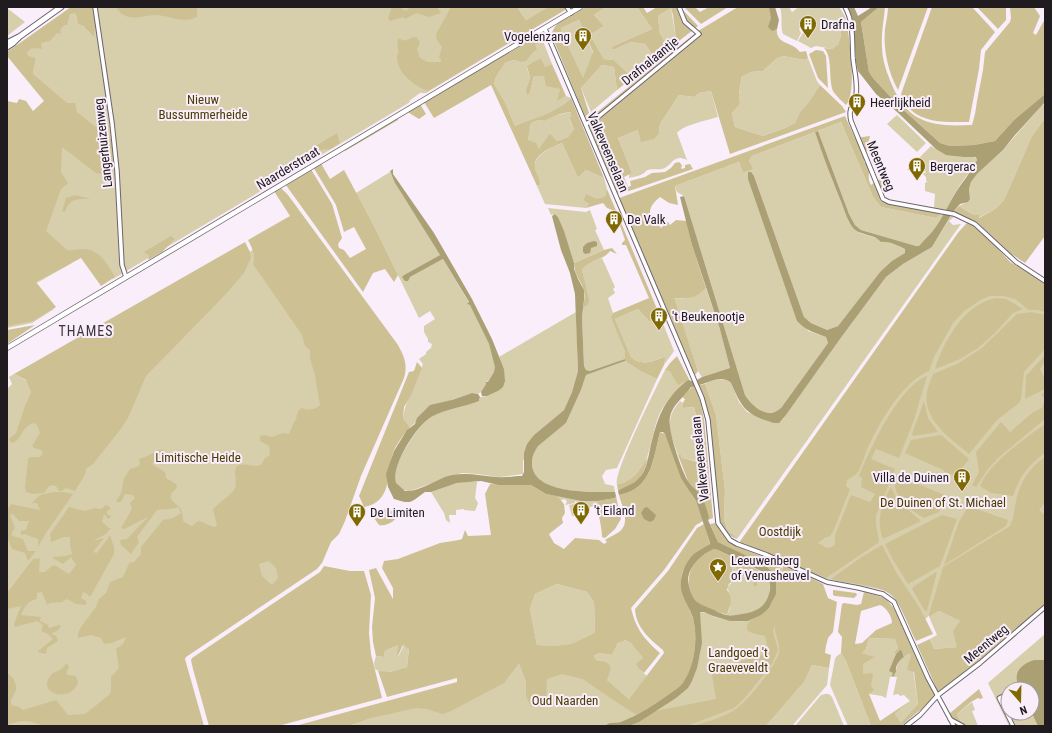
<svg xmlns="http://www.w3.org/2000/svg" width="1052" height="733" font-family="'Roboto Condensed',sans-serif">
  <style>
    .green { fill: #d7ceac; fill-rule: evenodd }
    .forest { fill: #cdc194; fill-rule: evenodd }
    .water { fill: #ab9f74; fill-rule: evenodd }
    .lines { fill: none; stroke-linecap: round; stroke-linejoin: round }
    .pedestrian-casing { stroke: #6d646e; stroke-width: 5 }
    .minor-casing { stroke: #6d646e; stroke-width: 5.5 }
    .tertiary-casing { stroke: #6d646e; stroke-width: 6 }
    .secondary-casing { stroke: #6d646e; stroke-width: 7 }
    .pedestrian { stroke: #fff; stroke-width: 3 }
    .minor { stroke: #fff; stroke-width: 3.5 }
    .tertiary { stroke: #fff; stroke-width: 4.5 }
    .secondary { stroke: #fff; stroke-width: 5 }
    .labels { text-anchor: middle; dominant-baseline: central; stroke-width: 4; stroke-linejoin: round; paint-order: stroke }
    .poi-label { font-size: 13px; fill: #1f1b1f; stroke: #f9eefa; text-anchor: start }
    .street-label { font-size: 13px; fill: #1f1b1f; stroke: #f9eefa }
    .park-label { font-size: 13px; fill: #493b01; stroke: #f9eefa }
    .neighbourhood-label { font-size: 14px; letter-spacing: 1px; fill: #3d353e; stroke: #f9eefa }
  </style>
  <rect width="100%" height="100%" fill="#f9eefa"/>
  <g class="green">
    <polygon points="71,7 516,7 527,32 426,93 420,93 409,101 410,102 397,110 113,279 107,266 101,258 66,253 72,263 35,284 54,309 32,323 7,328 7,103 112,168 7,53"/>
    <polygon points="517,7 548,7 526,20"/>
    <polygon points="606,7 637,7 652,29 611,47 613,50 631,42 645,44 654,57 629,76 614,60 604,59 590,35 604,26 594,15"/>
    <path d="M 780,7 L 789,7 L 792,12 L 799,7 L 839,7 L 845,16 L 846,21 L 840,17 L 841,35 L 838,46 L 832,49 L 816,46 L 811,48 L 798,41 L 806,28 L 801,26 L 799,29 L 801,33 L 797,41 L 783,34 C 780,26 783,17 780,7 Z"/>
    <polygon points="7,8 25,22 7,36"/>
    <polygon points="671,8 676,39 668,46 660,34 658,16"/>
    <polygon points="579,20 593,53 583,79 562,33 561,28"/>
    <path d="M 543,41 L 552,64 L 545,68 L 541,58 L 527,68 L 530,78 L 526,89 L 530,92 L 534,76 L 544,76 L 560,89 L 558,100 L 566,96 L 571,98 C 556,113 535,119 515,126 L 505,102 L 494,84 L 496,77 L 505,63 L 514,60 L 522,62 L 535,45 Z"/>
    <polygon points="783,56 805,60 808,58 817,81 820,85 808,103 800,112 795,123 785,128 763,136 735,127 732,113 740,104 739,94 742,76 746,73 751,72 763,71 776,59"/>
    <polygon points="602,65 614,67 617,90 591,112 581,88"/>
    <path d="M 711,91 L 718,117 C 708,120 683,125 677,133 L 687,160 C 672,153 673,166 662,169 C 658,170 650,168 646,171 C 645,171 645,173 644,173 C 640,176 633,177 629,178 L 629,174 L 632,173 L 618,138 L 638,130 L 659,133 L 660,124 L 679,95 L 694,97 L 699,93 Z"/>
    <polygon points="1043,104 1045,107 1045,118 1032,136 1004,200 995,209 978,218 971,213 959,206 967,202 970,199 969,189 971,182 977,174 1003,150"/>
    <path d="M 571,112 L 571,117 L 569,119 L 574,129 L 568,137 L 557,141 L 550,133 L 539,150 L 528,140 C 528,134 531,129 531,123 L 538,120 L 545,121 L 553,116 Z"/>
    <polygon points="897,115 926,143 917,152 887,124"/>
    <polygon points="841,122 873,197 881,207 936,218 941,214 944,215 932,233 919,246 916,246 861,230 855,225 849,214 818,131"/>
    <path d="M 815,132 L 833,182 L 847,216 L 860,233 L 895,244 L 905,249 L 905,253 L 880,272 L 838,326 L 827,330 L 811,323 L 804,317 L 754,176 L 748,172 L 808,331 L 826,337 L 828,343 L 781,408 C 778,410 773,414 769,413 C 759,412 750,403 745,395 L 684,196 L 677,192 L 675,186 L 739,162 L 743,173 L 754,169 L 749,161 L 752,156 Z"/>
    <path d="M 562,143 L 578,178 L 586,170 L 604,178 L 607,189 L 605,196 C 597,199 591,202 586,208 L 545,204 L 537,186 L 540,185 C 538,179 535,173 535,167 C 534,154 553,147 562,143 Z"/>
    <path d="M 931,146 C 938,151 956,157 965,157 C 969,157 973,156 977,158 C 976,168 969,172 964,179 C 957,189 951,199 947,210 L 934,208 L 935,194 L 925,191 L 925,183 L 928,181 L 926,181 L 926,177 L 923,174 L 926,172 L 925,171 L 922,173 L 919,170 L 915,170 L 915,168 L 914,170 L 907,170 Z"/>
    <path d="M 390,172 L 400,191 L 440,255 L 404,275 L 410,277 L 443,259 L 469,303 L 468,305 L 470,304 L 489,344 L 496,367 L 494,372 L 488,382 L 487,381 L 486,384 L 481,392 L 478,394 L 472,393 L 452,400 L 416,422 L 410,427 L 403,418 C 405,400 417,381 423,364 L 419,359 L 426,354 L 426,352 L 431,348 L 432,344 L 428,342 L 428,339 L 424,332 L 424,326 L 435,319 L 430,311 L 419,318 L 373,224 L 356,193 Z"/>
    <polygon points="548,208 586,212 590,210 597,229 595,230 604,250 574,263 558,217 555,214 551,215"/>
    <path d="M 951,216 L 954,217 L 949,221 L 953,225 L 961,224 L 737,539 L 733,534 L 730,533 L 727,529 L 724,519 L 725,490 L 716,415 L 705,384 C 713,379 723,377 731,383 L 739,402 L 747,412 L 770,422 L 783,419 L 840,339 L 886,277 L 903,264 L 932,247 Z"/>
    <polygon points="301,222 394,346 317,564 85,726 7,726 7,389 12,384 9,377 14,374 27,381"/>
    <path d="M 967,223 C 985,230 998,250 1011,263 C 1021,272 1034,279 1045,286 L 1045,600 L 957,651 L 964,620 L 940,607 L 919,624 L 893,592 L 828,579 L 810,571 L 817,623 L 751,726 L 349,726 L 372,718 L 508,678 L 519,664 L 526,682 L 526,696 L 528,698 L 535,649 L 615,700 L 636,715 L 632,717 L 638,722 L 700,655 L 700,612 C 706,612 710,615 715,617 C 729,621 747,625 760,615 C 765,612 769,605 773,601 L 770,570 L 777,565 L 784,569 L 784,560 L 739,543 L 958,233 Z"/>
    <polygon points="602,258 615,287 613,289 615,293 608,298 613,313 612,317 625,352 625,359 590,371 586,370 584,366 582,317 583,308 588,305 582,270 586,264"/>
    <path d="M 706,288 L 719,326 L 730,368 L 702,377 L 698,371 L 673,298 C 689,299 694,298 706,288 Z"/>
    <path d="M 638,309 L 649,321 L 662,321 L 674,351 L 664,365 L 666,356 C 653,361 642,367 631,357 L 615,319 Z"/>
    <path d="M 576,312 L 578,371 L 572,392 L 564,410 L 534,435 L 523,461 L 523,474 L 499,477 L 477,474 L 462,473 L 410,491 C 403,491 396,487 394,479 C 392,465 419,425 430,417 C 442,410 466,404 480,400 L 480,397 L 487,396 L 498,391 L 504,369 L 499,357 Z"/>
    <path d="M 625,361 L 642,372 L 657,379 L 617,468 L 606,470 L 602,476 L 605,484 L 614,486 L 615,492 C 593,492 532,496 532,463 C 532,456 534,452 537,446 L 566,423 L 581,390 L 586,375 Z"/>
    <path d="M 665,370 L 670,370 L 688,380 C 675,390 666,401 659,415 C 649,439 651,481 617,484 C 614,471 657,386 665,370 Z"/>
    <path d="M 680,401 L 683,403 L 684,408 L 694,407 L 697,419 L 701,424 L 704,462 C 696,462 690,459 682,458 L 681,455 L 678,455 C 671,434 663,420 680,401 Z"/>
    <polygon points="465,482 477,482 475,498 478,503 475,511 464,510 464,509 456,510 456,515 449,515 450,523 446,520 444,513 431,492 457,483"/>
    <polygon points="557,496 581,501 598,501 598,506 590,507 590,511 572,516 569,505 578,503 578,502 575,501 575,503 565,505 567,502 566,500 563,499 561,501"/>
    <path d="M 734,567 C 738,568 737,571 740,574 C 747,580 751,576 757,586 L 757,575 L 760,571 C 776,579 771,602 758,610 C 750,615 736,616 727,615 L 730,608 L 728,587 L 735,578 L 735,576 L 731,569 Z"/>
    <polygon points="557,584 587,592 594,602 595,632 578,642 562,646 537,645 530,609 535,594"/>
    <polygon points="939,611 960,621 957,647 934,649 930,639 937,635 930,619 932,615"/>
    <path d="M 1045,634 L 1045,726 L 1009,726 L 988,683 ZM 1008,689 L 1032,689 L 1032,713 L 1008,713 Z"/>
    <path d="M 869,638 L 895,639 L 898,648 L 893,653 L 896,654 C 894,661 891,668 894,676 L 899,660 L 909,654 L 911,655 L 918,704 L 901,724 L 895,714 L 910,701 L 904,695 L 900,696 L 898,694 L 893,695 L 897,677 L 890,677 L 886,698 L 882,696 L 869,694 L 871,686 L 863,675 L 863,664 L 874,657 L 861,653 L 866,649 Z"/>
    <path d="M 623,640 C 632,640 638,652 643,658 L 639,669 L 647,676 L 629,699 L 608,681 L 606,678 L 610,671 L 603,661 L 596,660 L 594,656 L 599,653 L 612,655 L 618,643 Z"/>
    <path d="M 398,645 L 398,657 L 404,645 L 409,648 L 407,667 C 397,670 385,676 375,669 L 374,663 L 376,656 L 384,657 L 385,651 Z"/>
    <polygon points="841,653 846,661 871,726 848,726 830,685 835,659 836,657"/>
    <polygon points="812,665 829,668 827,685 792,726 766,726 805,681"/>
    <polygon points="825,694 829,694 832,697 844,726 795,726 821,695"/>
    <polygon points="972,702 975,710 972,711 978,726 964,726 958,717 957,714"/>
  </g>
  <g class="forest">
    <path d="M 71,7 L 94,7 L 96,18 L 94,37 L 84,26 L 78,24 L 77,16 L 75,13 L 70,14 L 67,25 L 64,25 L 60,30 L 61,32 L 60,34 L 57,33 L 50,41 L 41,43 L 42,49 C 36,48 28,47 27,54 L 28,56 L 35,58 C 36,64 32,69 33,74 L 67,103 L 75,103 L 77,112 L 112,140 L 114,169 L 101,174 L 96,173 L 62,147 L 61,172 L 68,183 L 61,189 L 46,231 L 67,250 C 72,251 77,249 83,249 C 100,249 107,264 115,277 L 101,286 L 81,258 L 36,282 L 56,307 L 33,321 L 7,326 L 7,101 L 17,103 L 19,99 L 26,101 L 33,111 L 44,101 L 7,56 L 7,52 Z"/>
    <path d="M 116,7 L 197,7 L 197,17 C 183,24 171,16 157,15 C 142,15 126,24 116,7 Z"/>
    <polygon points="392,7 402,7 402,9 406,11 410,7 437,7 441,13 429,17 416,13 405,19 403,17 390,21 388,18"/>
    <path d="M 451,7 L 517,7 L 526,20 L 548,7 L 565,7 L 565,10 L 428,91 C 415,86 397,74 397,57 C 397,53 399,55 398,50 C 398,45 396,43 399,38 C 407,44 408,37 416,37 L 420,42 L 417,50 L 420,58 L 428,62 L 441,62 L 441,60 L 439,57 L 442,47 L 437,40 L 436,34 Z"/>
    <path d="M 586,7 L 606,7 L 594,15 L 604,26 L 590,35 L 604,59 L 614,60 L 629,75 L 654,57 L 645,44 L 631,42 L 613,50 L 611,47 L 652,29 L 637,7 L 643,7 L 647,13 L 657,7 L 680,7 L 698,26 L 617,90 L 614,67 L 602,65 L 581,88 L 589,113 L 585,117 L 552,36 C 551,22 574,13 586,7 ZM 671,8 L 673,15 L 676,39 L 668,46 L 660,34 L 658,16 ZM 579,20 L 593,52 L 583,78 L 562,33 L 561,28 Z"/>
    <polygon points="684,7 695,7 700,12 709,7 728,7 701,24"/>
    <path d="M 738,7 L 774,7 C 775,12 777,18 777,23 C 777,31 775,37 784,42 C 791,45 795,46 800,52 L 806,51 L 808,58 L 805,60 L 783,56 L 776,59 L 763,71 L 751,72 L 742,76 L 739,93 L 740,104 L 732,113 L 735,127 L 763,136 L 785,128 L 795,123 L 800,112 L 808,103 L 820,85 L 842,106 L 846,112 L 730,154 L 711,91 L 699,93 L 694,97 L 679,95 L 660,124 L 659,133 L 654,139 L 641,142 L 638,130 L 618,138 L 632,173 L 624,177 L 628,187 L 631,186 L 630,181 L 645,177 L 652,173 L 665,172 L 671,168 L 675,163 L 679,162 L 682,165 L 681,168 L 682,169 L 685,168 L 685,165 L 690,164 L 693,169 L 632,190 L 617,194 L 613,189 L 585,122 L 698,31 Z"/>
    <path d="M 879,7 L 885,7 C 884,20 881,33 882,47 C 882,60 887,73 892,85 C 908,124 934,127 972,125 L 975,114 L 977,101 L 983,70 L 985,52 L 1010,22 L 1011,18 L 1010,7 L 1034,7 L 1040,16 L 1033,33 L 1036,35 L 1045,19 L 1045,94 L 1014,120 L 995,141 L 974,145 L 950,146 L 940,143 L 899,106 L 873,78 L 869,72 L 861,22 Z"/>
    <path d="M 888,7 L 928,7 L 898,90 C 888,72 883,49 885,29 C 886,21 888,14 888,7 Z"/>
    <path d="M 932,7 L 972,7 L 995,32 L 981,50 L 979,69 L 969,122 C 951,122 926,124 911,110 C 907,106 904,100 901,94 Z"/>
    <polygon points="977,7 1006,7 1006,20 998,29"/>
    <path d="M 840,17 L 846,21 C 850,38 857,94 846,105 C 842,101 836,96 833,91 C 828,78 833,57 824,48 L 832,49 L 838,45 L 841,35 Z"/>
    <path d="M 539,35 L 543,41 L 535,45 L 537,50 L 533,52 L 526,61 L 521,62 L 514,60 L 505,63 L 496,77 L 494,84 L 505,102 L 515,126 C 535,118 556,113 571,98 L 604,178 L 586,170 L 578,178 L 562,143 C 553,147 533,154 535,167 C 535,173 540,178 540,185 L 537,186 L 491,85 L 434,118 L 424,102 ZM 571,112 L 571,117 L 569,118 L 574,129 L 568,137 L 557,141 L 550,133 L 539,149 L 536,143 L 528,140 L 531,123 L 538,120 L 545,121 C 553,116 561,113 571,112 Z"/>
    <polygon points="816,50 823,51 826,56 828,88 818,78 809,54"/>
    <polygon points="541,58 545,67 552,64 566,96 557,101 560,89 546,86 544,76 534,76 530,92 527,95 526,89 530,78 527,66"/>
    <polygon points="420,104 426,114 419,119 406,111"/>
    <polygon points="398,116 398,120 345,151 341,148"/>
    <path d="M 845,116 L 855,138 L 870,136 L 864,162 L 871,165 C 869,173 867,178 871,185 L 883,177 L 889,180 L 880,191 L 880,200 L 882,202 L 941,214 L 936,218 L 881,207 L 873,197 L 841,122 L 752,156 L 749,161 L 754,169 L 743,173 L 739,162 L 675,186 L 678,205 L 669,203 L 660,197 C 654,202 649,207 650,215 L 653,217 L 663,218 L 657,223 L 661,228 L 668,222 L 670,225 L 676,220 L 687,221 L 692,245 L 706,288 C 693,300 690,298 674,298 L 698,371 L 695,375 L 619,198 Z"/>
    <polygon points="1045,118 1045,236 1025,263 1010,253 977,222 953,212 959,206 974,215 979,215 979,218 995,209 1004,200 1032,136"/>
    <polygon points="337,133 340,143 331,149 316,150 314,147"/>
    <polygon points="319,160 330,179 344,170 373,224 398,275 394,282 385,269 373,273 363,292 283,181 309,166 332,204 342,238 338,244 339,248 344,250 350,258 366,249 354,227 344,232 336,205 312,165"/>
    <path d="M 280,187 L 288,195 L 398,345 C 404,356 408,364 404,378 L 361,476 L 345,521 L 339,534 L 331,542 L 322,563 L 317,569 L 186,657 L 185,659 L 204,726 L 43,726 C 27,719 23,720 7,725 L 7,673 L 13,678 L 16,685 L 16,690 L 11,700 L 11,705 L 19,707 L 23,710 L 56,700 L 68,715 L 85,714 L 109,695 L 111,691 L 111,677 L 119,668 L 116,649 L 123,644 L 126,637 L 112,643 L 104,644 L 101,638 L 91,635 L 78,638 L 78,633 L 81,627 L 96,607 L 99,599 L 106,593 L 110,582 L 123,577 L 129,563 L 134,562 L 141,554 L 141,547 L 163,520 L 173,518 L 181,513 L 178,507 C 172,510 164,509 157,510 L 137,537 L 139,542 L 131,554 L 121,545 L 120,540 L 127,539 L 148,517 L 124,529 L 121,528 L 132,509 L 130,503 L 135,498 L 133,495 L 125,494 L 121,502 L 116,502 L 121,493 L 124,478 L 130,469 L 139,466 L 140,463 L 139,459 C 148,457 154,451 164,449 L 152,464 L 165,472 L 166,478 L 176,484 L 177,487 C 176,490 171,492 171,495 C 169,501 178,504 180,508 C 183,512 183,516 183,521 L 192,526 L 198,521 C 205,522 208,526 215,527 L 217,524 L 213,510 C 218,502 228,498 234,490 C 239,482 232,474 237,466 C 245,462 253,468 261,465 L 265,458 L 270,455 L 269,446 L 260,441 L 260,436 L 264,435 L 272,437 L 283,433 L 289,434 L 294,422 L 296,419 L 298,411 L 301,408 C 307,410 314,411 320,405 L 315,376 L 310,358 L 310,350 L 305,346 L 302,335 L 253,264 C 256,255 252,248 248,240 L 290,216 L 274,191 ZM 269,561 L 276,568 L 278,578 L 272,585 L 262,576 L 259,564 Z"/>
    <path d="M 607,189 L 662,321 L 649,321 L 638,309 L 615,319 L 631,357 C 642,367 654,361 666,356 L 664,365 L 657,379 L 642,372 L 625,361 L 625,352 L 611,317 L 613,313 L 649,298 L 626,245 L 622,245 L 622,243 L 625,240 L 615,211 L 607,208 L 603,203 L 586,208 L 589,204 L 584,200 L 586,194 L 597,199 L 605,196 Z"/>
    <path d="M 75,195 L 91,199 C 78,199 70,197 65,212 L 62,211 L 66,198 Z"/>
    <path d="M 967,223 L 976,228 L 989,239 L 1010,262 L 1045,283 L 1045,312 L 1037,310 L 1029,310 L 1015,299 L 1004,296 L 990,296 L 982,299 L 964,311 L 953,323 L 935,355 L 929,371 C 901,383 881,421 868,447 C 865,454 861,469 857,473 C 855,476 850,478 847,480 L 846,486 L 850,489 L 833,532 L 829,537 L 826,537 L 818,543 L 827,548 L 832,547 L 835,544 L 835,535 L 851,495 L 870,502 L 875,494 L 861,487 L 862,478 L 859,476 C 870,449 899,386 927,376 L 914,420 L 899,458 L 876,449 L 871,459 L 895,469 L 876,516 L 876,524 L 879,541 L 878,543 L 826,578 L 739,543 L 958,233 Z"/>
    <polygon points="171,236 175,239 162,252 148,260 149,255 144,252"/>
    <path d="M 245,242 L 250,252 L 251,258 L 244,273 L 225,295 L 146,376 L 128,418 L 120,430 L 93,464 L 86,469 C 85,478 79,483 75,491 L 66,488 L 62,491 L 59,491 L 56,486 C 48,483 48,489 44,493 L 32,494 L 26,492 L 25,488 L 28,459 L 30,457 L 40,457 L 43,453 L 41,450 L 34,448 L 32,446 L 40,433 L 37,425 L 34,423 C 20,427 23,440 12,443 L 9,440 L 10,438 L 16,433 L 25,406 L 31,392 L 26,380 L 14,374 Z"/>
    <path d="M 612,248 L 617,254 L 610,251 C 603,261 589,259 582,270 L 589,300 L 588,305 L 583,308 C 584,303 585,297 584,291 C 582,281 574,276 574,263 L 604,250 Z"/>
    <path d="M 996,298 L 1006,299 L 1023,309 L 1013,313 L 995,333 L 978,348 L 958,360 L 935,369 C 944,341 964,304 996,298 Z"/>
    <path d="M 1032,312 L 1045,315 L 1045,349 L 1024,372 L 1021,399 L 1019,403 L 997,420 L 969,454 C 951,439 922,420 927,392 C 928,386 931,380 933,374 L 957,364 L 982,348 L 1017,314 Z"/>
    <polygon points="35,325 7,344 7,330"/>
    <polygon points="1045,355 1045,362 1040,369 1045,379 1045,389 1025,399 1026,376"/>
    <polygon points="677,356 690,381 688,380 678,385 670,371 665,370 670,363"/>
    <path d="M 417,362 L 422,368 L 411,395 L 404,407 L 403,418 L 410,427 C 405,433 398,442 394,450 C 386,470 394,502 364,507 L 359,496 L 409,372 L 414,371 Z"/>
    <path d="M 705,384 L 716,415 L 725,490 L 724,519 L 727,529 L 730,533 L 733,534 L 737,539 C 725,535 721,525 718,513 L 708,414 L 699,385 Z"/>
    <path d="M 693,386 L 697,386 L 704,419 L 713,518 L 708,520 L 702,498 L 688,481 L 678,455 L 681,455 L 682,458 C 690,459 696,463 704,462 L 701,424 L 697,419 L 694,407 L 683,408 L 683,403 L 685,399 L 682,397 Z"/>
    <polygon points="1045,393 1045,419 998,458 988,469 976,487 972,485 979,472 976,452 1001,422 1010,432 1032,413 1042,408 1045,399 1041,394"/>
    <polygon points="924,401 928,418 938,432 913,436 912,434"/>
    <path d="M 1045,424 L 1045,453 C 1028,465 1020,476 1013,496 L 991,493 L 980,486 C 988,464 1026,438 1045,424 Z"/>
    <path d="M 660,432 L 665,434 L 692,495 L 696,501 L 703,521 L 696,525 L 664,570 L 631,608 C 636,629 644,639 660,653 L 644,673 L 639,669 L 636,664 L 643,658 L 631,643 L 625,640 L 618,643 L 612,655 L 599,653 L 594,656 L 596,660 L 603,661 L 609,664 L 611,669 L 607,680 L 629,699 L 664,653 L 663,650 C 650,639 636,628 635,609 L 668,571 L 697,528 L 704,524 L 710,544 C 695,553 680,565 681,584 C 682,596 691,610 694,622 C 697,641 695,669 682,685 C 672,696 649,709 636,715 L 582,679 L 562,674 L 547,679 C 545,693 552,706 531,707 L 526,696 L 526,682 L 519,664 L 504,683 L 449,712 L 442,714 L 427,709 L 416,708 L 372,718 L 349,726 L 295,726 L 457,682 L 457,678 L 387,697 L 378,671 L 390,672 L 407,667 L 409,649 L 403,645 L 397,658 L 398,645 L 385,651 L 384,657 L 376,656 L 373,642 L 372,627 L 375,598 L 369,570 L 376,568 L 393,599 L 393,588 L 382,568 L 384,561 L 398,559 L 440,543 L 459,540 L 462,539 L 465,530 L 468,536 L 491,535 L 485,494 L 490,484 L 531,485 L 546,494 L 557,496 L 564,504 L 565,513 L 562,518 L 563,523 L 549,534 L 554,543 L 564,549 L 575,538 L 599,540 L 604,544 L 607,542 L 605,540 C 609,537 615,535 619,532 C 631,523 622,507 619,495 C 652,489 653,459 660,432 ZM 557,584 L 587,592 L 594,602 L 595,632 C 570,647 565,646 537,645 L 530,609 L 535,594 Z"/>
    <polygon points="941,435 969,459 956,476 945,472 943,470 905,453 911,440"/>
    <path d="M 648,457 C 646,467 642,478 633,484 C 628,487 623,488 618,491 L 617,484 C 634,482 640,470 648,457 Z"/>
    <path d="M 1045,457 L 1045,503 L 1039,510 L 1045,515 L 1045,605 L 976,666 L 939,694 L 917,645 L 930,639 L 934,649 L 957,647 L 953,631 L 960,621 L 939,611 L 932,615 L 930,619 L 929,614 L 942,571 L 943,567 L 1010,526 C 1014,518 1014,510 1016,501 C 1020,482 1029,468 1045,457 Z"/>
    <path d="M 896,475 L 947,496 L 939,512 L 924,518 C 909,510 889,493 896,475 Z"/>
    <path d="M 891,487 L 898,501 L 921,521 L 883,539 C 876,523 881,502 891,487 Z"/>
    <polygon points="54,492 64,492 73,494 46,533 38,547 38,539 27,535 26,534 21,535 21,531 26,530 29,521 19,521 13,514 10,515 15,528 12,532 12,536 23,539 28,551 36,551 28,561 25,553 12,549 7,537 7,510 11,504 40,510 37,503 32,503 40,495"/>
    <path d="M 616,496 L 621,519 L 615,529 L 605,538 L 602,537 C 602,525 597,514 598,501 L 615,498 Z"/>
    <path d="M 106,505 L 111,508 L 106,512 L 108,515 L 112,516 L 108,519 L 104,514 L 102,522 L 109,528 L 111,528 L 106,534 L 93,541 L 104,538 L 93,552 L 97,553 L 110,535 L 114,547 L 114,554 L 90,597 L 87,594 L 83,592 L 81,598 L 86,601 L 86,605 L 76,604 L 67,599 L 63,601 L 63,602 L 50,603 L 47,605 L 42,592 L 37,593 L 37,599 C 27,601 25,607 21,615 L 41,617 L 40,621 L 48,625 L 49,628 L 59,625 L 61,626 L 58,630 L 51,634 L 56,636 L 58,641 L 47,648 L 46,654 L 37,652 L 53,639 L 48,634 L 41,631 L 43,625 L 37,621 L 15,627 L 14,624 L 21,606 L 7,609 L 7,593 L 33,559 L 40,558 L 39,572 L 45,572 L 53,565 L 56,566 L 69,574 L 76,565 L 71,557 L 63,564 L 54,559 L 53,557 L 66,556 L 72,554 L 70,545 L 70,537 L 64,537 L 51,542 L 50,534 L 69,507 L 85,511 L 94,508 L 101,509 Z"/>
    <polygon points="968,506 1008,520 1006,526 944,565 959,522"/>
    <path d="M 382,509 L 391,511 L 398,509 C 401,519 387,527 379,525 L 374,518 L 379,510 Z"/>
    <polygon points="942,515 957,519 940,566 908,584 893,560 885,544"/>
    <path d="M 716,523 C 729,546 741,548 764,557 L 763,564 L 718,542 L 710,524 Z"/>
    <path d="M 882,545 L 896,572 L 921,610 L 933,634 L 916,641 C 909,628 904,612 895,599 C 883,583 850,585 831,579 L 860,558 Z"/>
    <path d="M 714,549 L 718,550 L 760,571 L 757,575 L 757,586 L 754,586 L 753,580 L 741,575 L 735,567 L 732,568 L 732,571 L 736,577 L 729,584 L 727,590 C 734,599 730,606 727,615 C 719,612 701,607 696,601 C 693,598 691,594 690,590 C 685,571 696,557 714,549 Z"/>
    <path d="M 768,560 L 777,565 L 782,573 L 783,566 L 793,569 L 823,584 L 828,598 L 837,602 L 833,632 L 828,638 L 826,646 L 825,653 L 831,655 L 829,668 L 812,665 L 805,681 L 766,726 L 693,726 C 706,722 725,717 736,709 C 749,700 774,668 779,653 C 781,644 774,634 775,626 L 773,631 L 778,650 L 772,664 L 744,699 L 734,708 L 687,726 L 629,726 L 639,722 L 655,711 L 716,699 L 712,675 L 720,667 L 769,653 L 765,636 L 752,633 L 747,630 C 745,618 764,615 770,607 C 773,603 777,585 776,580 C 774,572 766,569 766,561 Z"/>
    <polygon points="324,566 350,571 364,571 371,595 369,633 371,654 382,698 278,726 209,726 193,669 191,660 192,658 320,572"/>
    <polygon points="936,572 937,572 927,611 925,611 912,589 913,587"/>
    <polygon points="833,590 856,593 857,595 854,598 835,596 833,595"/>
    <path d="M 864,592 L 885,598 L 893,607 L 900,619 L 936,697 L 901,726 L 871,726 L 846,661 L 841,653 L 842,637 L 838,632 L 842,604 L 844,603 L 857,605 L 861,604 ZM 880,605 C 886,607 892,616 892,623 L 876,630 L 862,643 L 855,644 L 861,611 ZM 869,638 L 895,639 L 898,648 L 893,653 L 896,654 L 901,649 L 904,657 L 909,654 L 911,655 L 907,670 L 914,672 L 918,704 L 901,723 L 895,714 L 910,701 L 880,721 L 869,694 L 874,690 L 871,686 L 873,676 L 872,673 L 863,674 L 863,664 L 875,657 L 862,653 L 866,649 Z"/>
    <path d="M 67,663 L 69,667 L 66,673 L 68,675 L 76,676 L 78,683 C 70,704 34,693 52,674 C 55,671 57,672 60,670 C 63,668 65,665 67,663 Z"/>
    <polygon points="979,689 983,698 980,699 978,698 971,702 957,714 958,717 964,726 955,726 949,714"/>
  </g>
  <g class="water">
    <polygon points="769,7 775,7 779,20 777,29 772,31 768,27 771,18"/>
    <path d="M 847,7 L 854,7 L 858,16 L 872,7 L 879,7 L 861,22 L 869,72 L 873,78 L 899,106 L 940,143 L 950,146 L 974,145 L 995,141 L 1014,120 L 1045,94 L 1045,102 L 1015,135 L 1003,150 L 977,174 L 971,182 L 969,189 L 970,199 L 968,202 L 960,204 L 953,212 L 932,247 L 903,264 L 886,277 L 840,339 L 786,415 L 779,423 L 774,423 C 746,415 742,408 731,383 C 721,374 709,383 699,385 L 697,380 L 702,377 L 730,368 L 719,326 L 692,245 L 680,197 L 684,196 L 745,395 C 750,403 759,412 769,413 C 773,414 778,410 781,408 L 828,343 L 826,337 C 815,333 805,330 797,321 L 748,179 L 748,172 L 751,172 L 754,176 L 804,317 L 811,323 L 827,330 L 838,326 L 880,272 L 892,261 L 905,253 L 905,249 C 898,246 890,241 881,242 C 875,234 862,236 854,229 C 848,222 845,212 842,204 C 832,180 823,156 815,132 L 818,131 L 849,214 L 855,225 L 861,230 L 916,246 L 919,246 C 923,241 928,237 932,232 C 942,220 948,205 956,192 C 963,181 971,172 977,160 L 976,157 L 963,157 L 946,155 L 936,149 L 896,111 L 876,94 L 858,71 L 856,62 L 854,30 L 852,17 Z"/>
    <polygon points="393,169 393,174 434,233 472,299 492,339 504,369 505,381 503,387 498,391 487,396 482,396 481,392 486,384 486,382 488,382 494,372 495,367 489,344 470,305 467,304 469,302 443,259 410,277 408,281 405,281 402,277 404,275 440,255 395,183 390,171"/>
    <path d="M 555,214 L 558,217 L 564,231 L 574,263 L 574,269 L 578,279 L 584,290 L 584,300 L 582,317 L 584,366 L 586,370 L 590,371 L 625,359 L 625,361 L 586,375 L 581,390 L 566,423 L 538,446 C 534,452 532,456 532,463 C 532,495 593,492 615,492 L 616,496 L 615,498 L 598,501 L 581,501 L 546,494 L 531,485 L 499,485 L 481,481 L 457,483 L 431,492 L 425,492 C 411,502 412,505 394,499 L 388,487 L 386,474 L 394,451 L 407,430 L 415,424 L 417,418 L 430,405 L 452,400 L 472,393 L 478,394 L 480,397 L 479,401 C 464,407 445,409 431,417 C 417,425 390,467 396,483 L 405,491 C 418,492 433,482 445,477 C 463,471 479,476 497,477 C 505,478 514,476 522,476 L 524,472 L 524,453 L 527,444 L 534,435 L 564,410 L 572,392 L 578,371 L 575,294 L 570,273 L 561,250 L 553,220 L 552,216 Z"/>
    <polygon points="594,241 597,242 597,246 591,248 590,253 585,254 583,252 583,247 587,243"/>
    <path d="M 688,380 L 695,382 L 697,386 L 691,387 C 685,396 672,405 670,417 C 667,428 681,470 688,481 C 692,487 698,491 702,497 C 705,503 707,511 709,517 L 708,520 L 718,542 L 766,565 L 773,574 L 776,580 L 776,594 L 769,608 L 761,615 L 748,621 L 730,621 L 713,616 L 704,612 L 700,612 L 702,643 L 697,668 L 692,681 L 688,688 L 676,698 L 639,722 L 629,726 L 605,726 C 610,721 615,724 621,722 C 640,714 656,704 671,693 C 675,690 680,687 683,683 C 695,666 698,638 693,618 C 690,609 685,602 682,593 C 678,580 684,563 694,554 C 699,550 705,547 710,544 L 710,543 L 696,501 L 681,478 L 665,434 L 663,432 L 660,432 C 653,459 652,489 619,495 L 618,491 C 625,486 634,485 639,478 C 646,471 648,459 650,449 C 657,419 663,399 688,380 ZM 714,549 L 718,550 L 763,572 C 769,579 772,585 769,594 C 765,608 755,612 742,614 C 737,615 731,616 726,615 C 721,614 715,610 709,608 C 705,606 699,604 696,601 C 691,596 688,585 688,578 C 690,565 702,554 714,549 Z"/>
    <polygon points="647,507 656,515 654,520 650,522 644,519 641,513 644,508"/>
    <path d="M 901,649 L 904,657 C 899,660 895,666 896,672 L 895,673 L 894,676 L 892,676 L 893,673 L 889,671 L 896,654 Z"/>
    <path d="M 1034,660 L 1045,660 L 1045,726 L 1038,726 L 1032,713 L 1032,689 L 1020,689 C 1012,674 1019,665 1034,660 Z"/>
  </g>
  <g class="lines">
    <defs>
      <g id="pedestrian">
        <polyline points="1005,695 999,698 1013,726"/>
        <polyline points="950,719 963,726"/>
      </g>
      <g id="minor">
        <polyline points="95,7 112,123 117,171 122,265 126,277"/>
        <polyline points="567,7 571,13"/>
        <path d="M 845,7 C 854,23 852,41 853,58 C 854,70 858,83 856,95 C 853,107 848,108 851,121 L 883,199 L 889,202 L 954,214 L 975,224 L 1016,262 L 1045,281"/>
        <polyline points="545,29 702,398 708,420 718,523 730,540 737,544 767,555 827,582 859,588 883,594 894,602 928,678 954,726"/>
        <polyline points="586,124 598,117 699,34 685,22 679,7"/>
        <polyline points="906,726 920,715 938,695 980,663 1045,607"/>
      </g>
      <polyline id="tertiary" points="7,348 580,7"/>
      <g id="secondary">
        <polyline points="7,43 19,37 61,7"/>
        <polyline points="7,47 13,43 18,38"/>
      </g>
    </defs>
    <use href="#pedestrian" class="pedestrian-casing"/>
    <use href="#minor" class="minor-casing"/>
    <use href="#tertiary" class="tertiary-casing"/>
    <use href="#secondary" class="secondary-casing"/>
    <use href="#pedestrian" class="pedestrian"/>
    <use href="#minor" class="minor"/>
    <use href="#tertiary" class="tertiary"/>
    <use href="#secondary" class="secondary"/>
  </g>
  <defs>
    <symbol id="building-pin" viewBox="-11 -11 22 30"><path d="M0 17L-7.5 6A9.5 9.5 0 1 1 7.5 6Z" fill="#7f6900" stroke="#f9eefa"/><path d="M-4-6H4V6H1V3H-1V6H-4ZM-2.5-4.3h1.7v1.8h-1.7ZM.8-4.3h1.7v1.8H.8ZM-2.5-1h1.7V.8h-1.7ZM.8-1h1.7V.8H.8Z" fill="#fff"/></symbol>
    <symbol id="sight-pin" viewBox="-11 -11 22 30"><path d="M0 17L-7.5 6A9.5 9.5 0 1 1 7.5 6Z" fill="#7f6900" stroke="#f9eefa"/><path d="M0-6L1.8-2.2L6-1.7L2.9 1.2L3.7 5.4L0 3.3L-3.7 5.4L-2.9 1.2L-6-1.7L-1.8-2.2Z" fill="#fff"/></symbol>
  </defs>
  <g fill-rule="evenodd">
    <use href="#building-pin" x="798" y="14" width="20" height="27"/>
    <use href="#building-pin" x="573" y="26" width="20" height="27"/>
    <use href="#building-pin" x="847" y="92" width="20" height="27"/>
    <use href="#building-pin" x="907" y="156" width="20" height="27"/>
    <use href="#building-pin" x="604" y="209" width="20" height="27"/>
    <use href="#building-pin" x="649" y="306" width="20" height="27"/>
    <use href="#building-pin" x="952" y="467" width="20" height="27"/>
    <use href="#building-pin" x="571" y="500" width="20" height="27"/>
    <use href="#building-pin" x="347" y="502" width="20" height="27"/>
    <use href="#sight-pin" x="708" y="557" width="20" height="27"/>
  </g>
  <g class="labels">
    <g class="poi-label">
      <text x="821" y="24">Drafna</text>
      <text x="570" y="36" text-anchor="end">Vogelenzang</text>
      <text x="870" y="102">Heerlijkheid</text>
      <text x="930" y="166">Bergerac</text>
      <text x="627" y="219">De Valk</text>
      <text x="672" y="316">'t Beukenootje</text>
      <text x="949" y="477" text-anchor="end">Villa de Duinen</text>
      <text x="594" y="510">'t Eiland</text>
      <text x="370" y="512">De Limiten</text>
      <text x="731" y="560">Leeuwenberg<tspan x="731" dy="15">of Venusheuvel</tspan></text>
    </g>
    <g class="street-label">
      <text transform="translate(650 61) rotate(-39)">Drafnalaantje</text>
      <text transform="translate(103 143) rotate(-96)">Langerhuizenweg</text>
      <text transform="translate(608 152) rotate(67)">Valkeveenselaan</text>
      <text transform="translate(881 166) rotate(67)">Meentweg</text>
      <text transform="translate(288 168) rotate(-31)">Naarderstraat</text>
      <text transform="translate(700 459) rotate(-96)">Valkeveenselaan</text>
      <text transform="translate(986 644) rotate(-40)">Meentweg</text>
    </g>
    <g class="park-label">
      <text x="203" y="99">Nieuw<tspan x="203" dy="15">Bussummerheide</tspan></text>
      <text x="198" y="457">Limitische Heide</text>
      <text x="943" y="502">De Duinen of St. Michael</text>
      <text x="780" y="531">Oostdijk</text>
      <text x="738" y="652">Landgoed 't<tspan x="738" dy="15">Graeveveldt</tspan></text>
      <text x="565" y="700">Oud Naarden</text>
    </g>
    <g class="neighbourhood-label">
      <text x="86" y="331">THAMES</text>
    </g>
  </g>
  <rect width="1052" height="733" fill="none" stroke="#1f1b1f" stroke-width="16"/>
  <g transform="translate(1020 701) rotate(160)"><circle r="19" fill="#f9eefa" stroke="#a29aa2"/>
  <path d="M0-3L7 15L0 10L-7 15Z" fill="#7f6900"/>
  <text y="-6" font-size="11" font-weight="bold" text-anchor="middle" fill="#1f1b1f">N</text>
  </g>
</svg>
